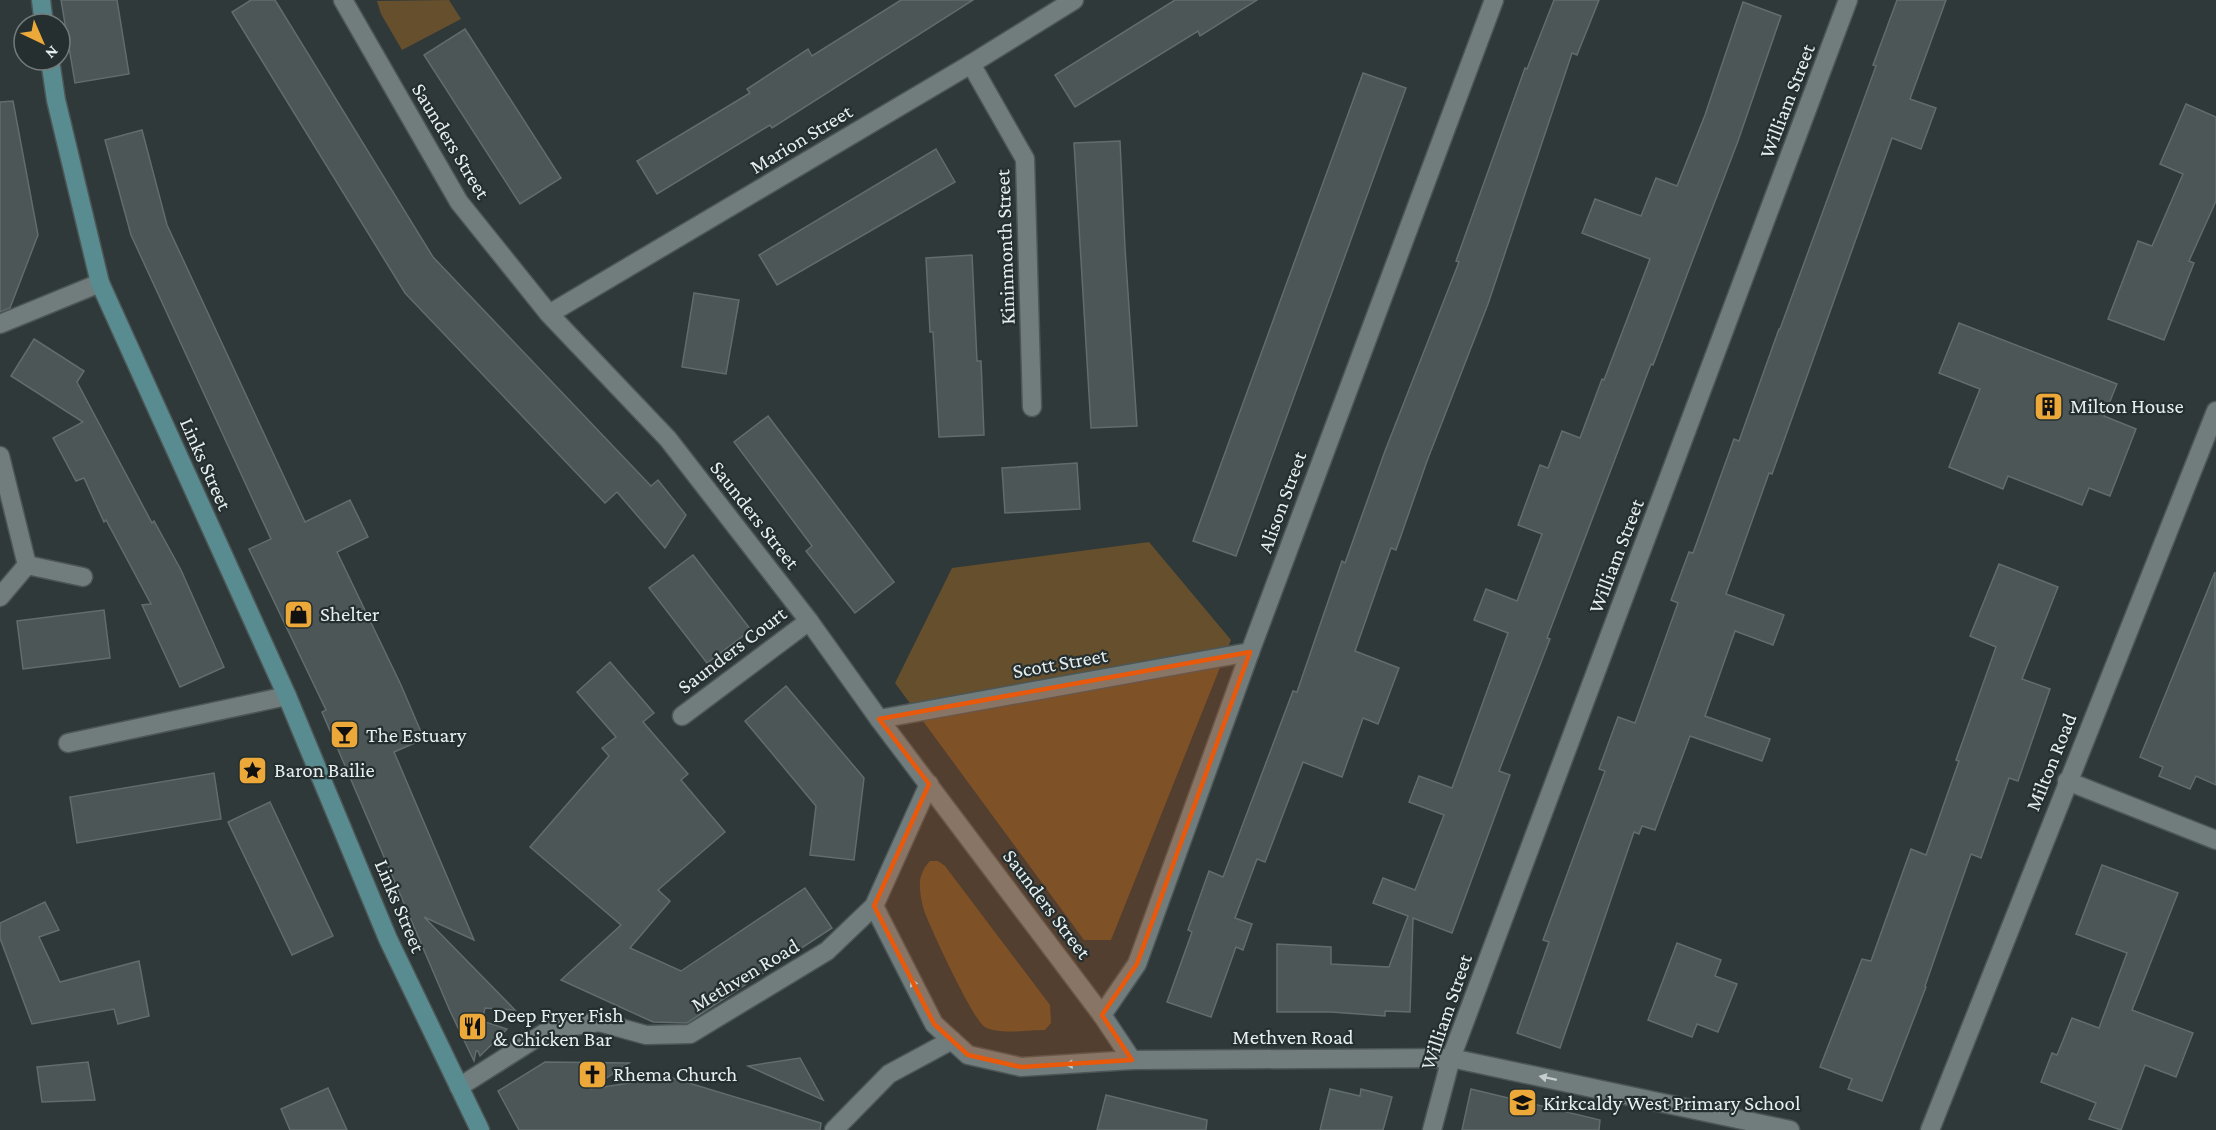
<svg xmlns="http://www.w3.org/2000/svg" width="2216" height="1130" font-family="'Crimson Pro',serif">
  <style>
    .green { fill: #664f2d }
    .building { fill: #4c5657; stroke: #616c6d; stroke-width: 1.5 }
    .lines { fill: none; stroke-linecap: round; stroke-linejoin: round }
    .street-casing { stroke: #4d5656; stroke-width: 21 }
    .secondary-casing { stroke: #4d5656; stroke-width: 21 }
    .street { stroke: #717c7d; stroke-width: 18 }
    .secondary { stroke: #598c91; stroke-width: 18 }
    .oneway { fill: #c4cccc }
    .marked { fill: #e8590c; fill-opacity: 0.2; stroke: #e8590c; stroke-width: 4.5; stroke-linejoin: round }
    .labels { text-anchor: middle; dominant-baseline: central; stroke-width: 4.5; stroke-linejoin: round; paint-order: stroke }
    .street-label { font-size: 21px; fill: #e7eeee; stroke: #252f30 }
    .poi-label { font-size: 21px; fill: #e7eeee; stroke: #252f30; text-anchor: start }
  </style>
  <rect width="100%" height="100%" fill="#2f393a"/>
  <g class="green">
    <polygon points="449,0 461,19 402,50 381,14 377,1"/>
    <polygon points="1149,542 1231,640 1111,940 1084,940 895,683 952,568"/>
    <path d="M 930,861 L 938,861 L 945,866 L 1050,1005 L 1051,1023 L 1045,1030 C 1029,1030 999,1035 985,1027 C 973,1020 932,931 925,913 C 922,905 920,894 920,886 C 919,877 924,867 930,861 Z"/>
  </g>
  <g class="building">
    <polygon points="61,0 117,0 129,74 75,83"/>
    <polygon points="251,0 275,0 433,257 651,486 658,480 686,515 665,548 617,492 605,503 405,293 232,12"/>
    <polygon points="901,0 973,0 772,128 770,125 657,194 637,161 750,93 747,89 808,49 812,56"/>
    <polygon points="1175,0 1257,0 1200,36 1198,31 1075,107 1055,75"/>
    <polygon points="1554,0 1599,0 1577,55 1572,53 1488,304 1427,461 1396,550 1391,548 1355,651 1399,668 1378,724 1363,718 1342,777 1303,762 1265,862 1257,859 1235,918 1252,924 1243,950 1236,947 1211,1017 1167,1002 1192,932 1188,930 1209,871 1223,877 1293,691 1297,692 1342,561 1345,563 1385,451 1459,262 1456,261 1525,68 1527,69"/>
    <polygon points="1897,0 1946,0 1910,99 1936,108 1921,149 1892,138 1772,474 1769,473 1726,594 1784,615 1773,645 1735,631 1705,716 1770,739 1762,761 1690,736 1655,830 1642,826 1639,834 1634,832 1560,1048 1517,1033 1549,942 1543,940 1605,771 1599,769 1618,717 1635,723 1678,603 1671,600 1689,552 1693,553 1734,439 1739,441 1779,329 1780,329 1876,66 1873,65"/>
    <polygon points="1743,2 1781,16 1738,141 1691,264 1653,365 1651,364 1547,638 1550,639 1499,771 1510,775 1452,933 1413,918 1410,1012 1385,1011 1385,1016 1331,1012 1277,1012 1277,944 1331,947 1331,964 1389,967 1408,916 1373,903 1383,878 1415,890 1444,815 1409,802 1419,776 1452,788 1508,633 1474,620 1486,589 1517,601 1542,534 1518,525 1540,465 1548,468 1562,431 1580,438 1602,379 1604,380 1650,259 1582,233 1595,199 1641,216 1656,178 1677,186 1705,115"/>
    <polygon points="465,29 561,178 520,204 424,55"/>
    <polygon points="1363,73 1406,88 1236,556 1193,541"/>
    <polygon points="13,101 38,235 10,308 0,312 0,102"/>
    <polygon points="2186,104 2216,117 2216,201 2189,261 2194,263 2164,340 2108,319 2138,241 2152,246 2183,174 2160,164"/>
    <polygon points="142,130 167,225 305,522 350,500 368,537 337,552 401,685 424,739 394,752 474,940 424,917 515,1010 485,1008 482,1021 507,1029 480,1056 478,1051 476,1051 474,1061 450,1011 322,712 326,710 249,549 271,539 131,235 105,140"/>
    <polygon points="1120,141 1125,248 1137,426 1091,428 1074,143"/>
    <polygon points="936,149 955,182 777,285 759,255"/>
    <polygon points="972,255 977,361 981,361 984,435 939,437 933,332 930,332 926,258"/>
    <polygon points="694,293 739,300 726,374 682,367"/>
    <polygon points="1959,323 2117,384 2104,416 2136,429 2110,496 2089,488 2082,505 2008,476 2003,489 1949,467 1980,389 1939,373"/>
    <polygon points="34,339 84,371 77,382 152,523 154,521 181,570 224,667 180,687 142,605 151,604 106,520 104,522 84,478 76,481 53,438 83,422 11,376"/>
    <polygon points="768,416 894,582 855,613 806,551 812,546 734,442"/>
    <polygon points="1077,463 1080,509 1005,513 1002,468"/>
    <polygon points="693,555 751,630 707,663 649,588"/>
    <polygon points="1999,564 2058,587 2022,679 2050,689 2018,781 2009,778 1981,858 1971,854 1925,986 1926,987 1882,1101 1848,1089 1852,1079 1820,1067 1862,959 1871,961 1911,849 1926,855 1959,761 1956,760 1996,647 1970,636"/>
    <polygon points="2215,572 2216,785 2196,776 2190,789 2159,776 2163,767 2140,757"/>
    <polygon points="104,610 110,658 23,669 17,621"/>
    <polygon points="610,662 654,713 643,722 688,774 681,780 725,832 658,890 670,901 630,948 681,971 805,888 832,928 687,1023 653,1022 561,980 621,925 530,847 609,756 602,748 616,737 577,692"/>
    <polygon points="786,686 864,778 854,860 810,855 816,806 745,721"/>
    <polygon points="214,773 221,819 77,843 70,797"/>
    <polygon points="270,802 333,936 292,955 228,822"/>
    <polygon points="2102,865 2178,893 2132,1010 2193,1033 2176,1077 2145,1065 2121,1130 2089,1119 2096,1103 2041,1082 2052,1053 2057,1055 2072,1018 2099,1028 2127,953 2076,934"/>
    <polygon points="45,902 59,930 39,937 60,982 139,961 149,1016 118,1024 114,1009 32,1024 0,938 0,923"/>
    <polygon points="1677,943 1721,960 1715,976 1737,984 1718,1032 1697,1024 1692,1037 1648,1020"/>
    <polygon points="800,1058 823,1100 748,1066"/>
    <polygon points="88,1062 95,1100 42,1102 37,1067"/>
    <polygon points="545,1062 629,1063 590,1089 669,1077 821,1123 820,1130 519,1130 498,1091"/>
    <polygon points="328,1088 347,1130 290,1130 281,1109"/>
    <polygon points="1330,1089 1360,1096 1361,1089 1392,1097 1383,1130 1320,1130"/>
    <polygon points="1471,1089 1600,1120 1599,1130 1462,1130"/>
    <polygon points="1106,1095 1207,1120 1206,1130 1097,1130"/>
  </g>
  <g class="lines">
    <defs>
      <g id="street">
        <polyline points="343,0 459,202 549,314 668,439 809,621 879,719 1102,1015 1132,1060"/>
        <polyline points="971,64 1025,159 1032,407"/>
        <polyline points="549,314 971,64 1074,0"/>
        <polyline points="0,324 100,283"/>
        <polyline points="0,456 27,565"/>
        <polyline points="0,597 27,565 83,577"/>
        <polyline points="682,716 809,621"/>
        <polyline points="879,719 1250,652"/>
        <polyline points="68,743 287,696"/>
        <polyline points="2067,781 2216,840"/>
        <polyline points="874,906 934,1024 968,1055 1021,1067 1132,1060 1451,1058 1790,1130"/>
        <polyline points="1102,1015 1137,964 1250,652 1494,0"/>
        <polyline points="459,1087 549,1030 599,1022 646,1035 690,1034 827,951 874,906 929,784"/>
        <polyline points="834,1130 889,1074 952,1040"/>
        <polyline points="1432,1130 1451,1058 1848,0"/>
        <polyline points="1930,1130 2216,411"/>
      </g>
      <g id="secondary">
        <polyline points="41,0 44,24"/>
        <polyline points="50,60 56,100 100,283 287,696 388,939 480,1130"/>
      </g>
    </defs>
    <use href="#street" class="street-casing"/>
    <use href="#secondary" class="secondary-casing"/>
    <use href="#street" class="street"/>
    <use href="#secondary" class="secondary"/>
  </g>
  <defs><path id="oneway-solid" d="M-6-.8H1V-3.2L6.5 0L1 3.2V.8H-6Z" transform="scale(1.5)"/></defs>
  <g class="oneway">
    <use href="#oneway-solid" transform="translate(915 987) rotate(-117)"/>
    <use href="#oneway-solid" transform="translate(1074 1064) rotate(176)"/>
    <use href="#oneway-solid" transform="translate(1548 1078) rotate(-168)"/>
  </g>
  <path class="marked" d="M 1250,652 L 1137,964 L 1102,1015 L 1132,1060 L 1021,1067 L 968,1055 L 934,1024 L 874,906 L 929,784 L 879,719 Z"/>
  <defs>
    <symbol id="building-square" viewBox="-11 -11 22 22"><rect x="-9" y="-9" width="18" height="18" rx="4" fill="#eca93a" stroke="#252f30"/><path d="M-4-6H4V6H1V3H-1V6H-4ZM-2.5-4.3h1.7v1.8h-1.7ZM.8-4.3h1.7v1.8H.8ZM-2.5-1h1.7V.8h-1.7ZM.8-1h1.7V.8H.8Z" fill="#111"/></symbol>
    <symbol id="shop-square" viewBox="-11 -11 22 22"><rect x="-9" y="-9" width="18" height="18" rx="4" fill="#eca93a" stroke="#252f30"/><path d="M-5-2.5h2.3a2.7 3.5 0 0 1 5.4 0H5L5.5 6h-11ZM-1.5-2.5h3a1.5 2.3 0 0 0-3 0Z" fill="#111"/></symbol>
    <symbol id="bar-square" viewBox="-11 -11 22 22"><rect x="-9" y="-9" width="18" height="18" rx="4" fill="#eca93a" stroke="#252f30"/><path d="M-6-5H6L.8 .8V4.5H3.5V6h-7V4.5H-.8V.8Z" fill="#111"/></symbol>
    <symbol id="sight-square" viewBox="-11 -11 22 22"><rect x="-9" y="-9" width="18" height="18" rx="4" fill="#eca93a" stroke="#252f30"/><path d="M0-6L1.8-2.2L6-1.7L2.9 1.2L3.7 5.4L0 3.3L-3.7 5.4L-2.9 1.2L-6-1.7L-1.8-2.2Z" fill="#111"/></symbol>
    <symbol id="restaurant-square" viewBox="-11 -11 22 22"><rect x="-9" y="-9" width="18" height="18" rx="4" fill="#eca93a" stroke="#252f30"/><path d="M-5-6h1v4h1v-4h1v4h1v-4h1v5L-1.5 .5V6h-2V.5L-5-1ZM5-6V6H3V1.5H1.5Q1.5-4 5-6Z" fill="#111"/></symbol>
    <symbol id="church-square" viewBox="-11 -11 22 22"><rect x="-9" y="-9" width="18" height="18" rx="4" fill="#eca93a" stroke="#252f30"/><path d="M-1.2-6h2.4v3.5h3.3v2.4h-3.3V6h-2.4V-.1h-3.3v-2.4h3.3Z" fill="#111"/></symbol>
    <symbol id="school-square" viewBox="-11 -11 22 22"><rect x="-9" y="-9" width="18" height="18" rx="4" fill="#eca93a" stroke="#252f30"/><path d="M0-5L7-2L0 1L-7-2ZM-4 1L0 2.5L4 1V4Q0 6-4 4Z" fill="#111"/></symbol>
  </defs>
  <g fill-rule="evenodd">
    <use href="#building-square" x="2032" y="390" width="33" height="33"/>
    <use href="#shop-square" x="282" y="598" width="33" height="33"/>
    <use href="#bar-square" x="328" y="718" width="33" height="33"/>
    <use href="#sight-square" x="236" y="754" width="33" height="33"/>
    <use href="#restaurant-square" x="456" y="1010" width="33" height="33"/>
    <use href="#church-square" x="576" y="1058" width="33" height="33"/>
    <use href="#school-square" x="1506" y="1086" width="33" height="33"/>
  </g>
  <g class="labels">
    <g class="street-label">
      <text transform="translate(1787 101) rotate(-69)">William Street</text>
      <text transform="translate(801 139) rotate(-31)">Marion Street</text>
      <text transform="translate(451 141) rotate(59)">Saunders Street</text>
      <text transform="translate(1005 247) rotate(-92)">Kininmonth Street</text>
      <text transform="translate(206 464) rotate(66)">Links Street</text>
      <text transform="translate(1282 502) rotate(-70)">Alison Street</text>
      <text transform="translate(755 515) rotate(52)">Saunders Street</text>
      <text transform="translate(1616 556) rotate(-69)">William Street</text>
      <text transform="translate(732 650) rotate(-37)">Saunders Court</text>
      <text transform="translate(1060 663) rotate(-10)">Scott Street</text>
      <text transform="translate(2051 762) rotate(-68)">Milton Road</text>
      <text transform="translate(1047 904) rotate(53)">Saunders Street</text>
      <text transform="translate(400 906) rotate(67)">Links Street</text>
      <text transform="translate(745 975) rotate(-31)">Methven Road</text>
      <text transform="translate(1446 1012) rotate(-71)">William Street</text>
      <text x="1293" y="1037">Methven Road</text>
    </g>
    <g class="poi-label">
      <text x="2070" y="406">Milton House</text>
      <text x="320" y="614">Shelter</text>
      <text x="366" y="735">The Estuary</text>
      <text x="274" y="770">Baron Bailie</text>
      <text x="493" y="1015">Deep Fryer Fish<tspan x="493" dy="24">&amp; Chicken Bar</tspan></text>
      <text x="613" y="1074">Rhema Church</text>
      <text x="1543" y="1103">Kirkcaldy West Primary School</text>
    </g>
  </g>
  <g transform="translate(42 42) rotate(136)"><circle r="28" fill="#252f30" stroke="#737b7c" stroke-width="1.5"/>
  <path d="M0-4.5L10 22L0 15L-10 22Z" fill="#eca93a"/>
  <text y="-9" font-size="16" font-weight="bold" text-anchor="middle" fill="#e7eeee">N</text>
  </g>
</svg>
